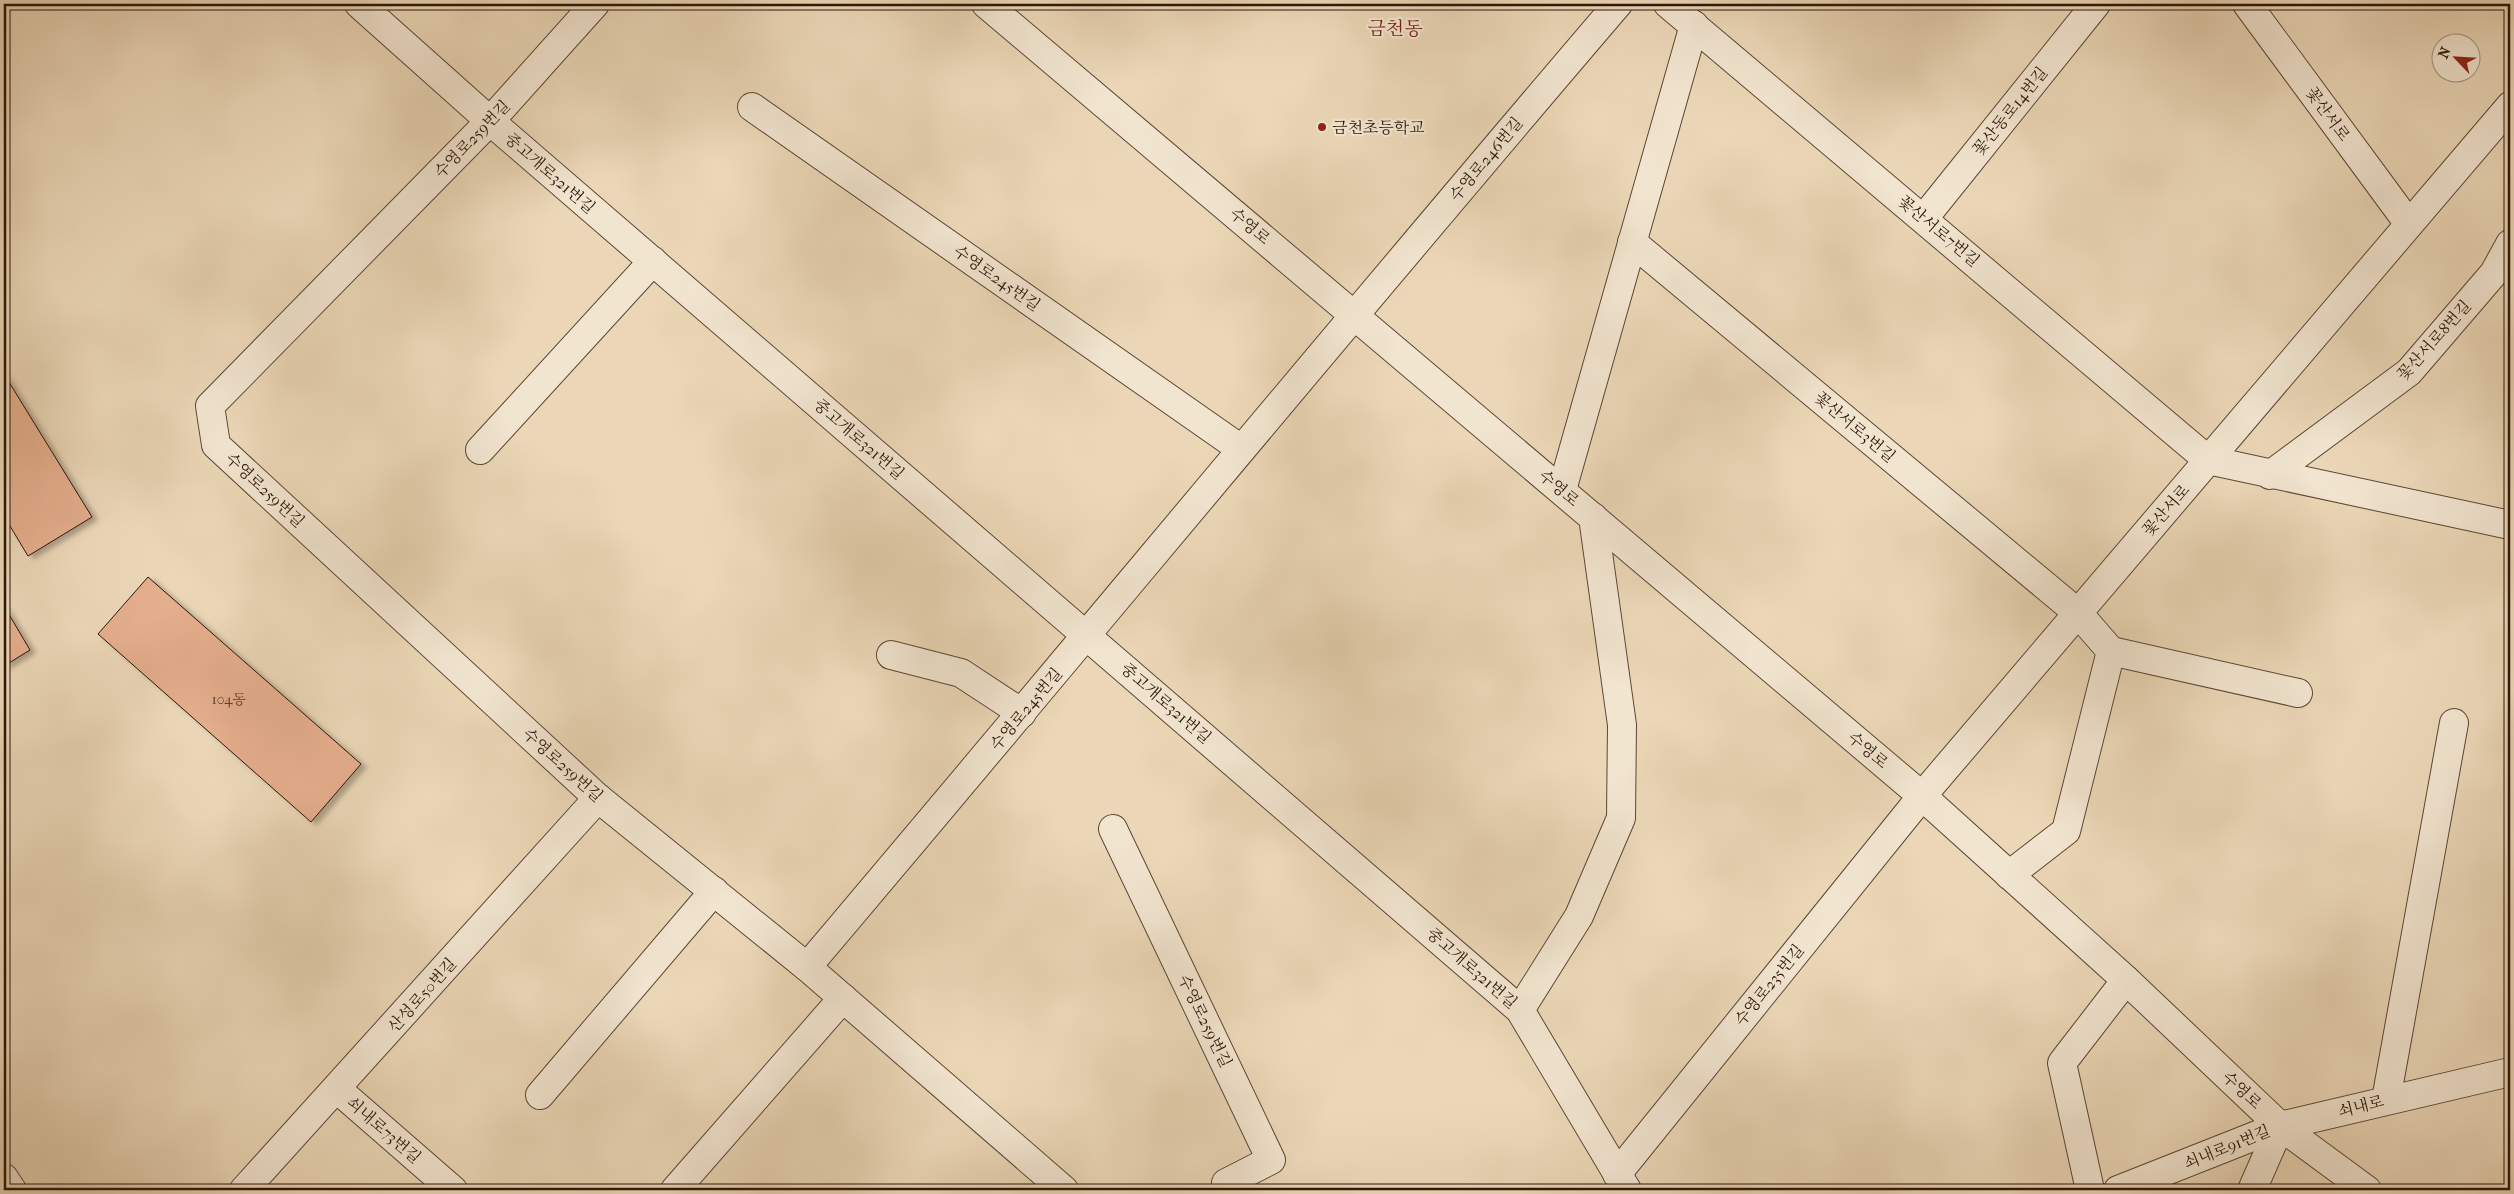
<svg xmlns="http://www.w3.org/2000/svg" width="2514" height="1194" font-family="'IM FELL French Canon','Noto Serif KR',serif">
  <style>
    .building { fill: #e5ae8d; stroke: #2d1608; filter: url(#shadow) }
    .lines { fill: none; stroke-linecap: round; stroke-linejoin: round }
    .minor-casing { stroke: #5c4634; stroke-width: 30 }
    .minor { stroke: #f2e5d0; stroke-width: 28 }
    .poi-dot { fill: #8f2418; stroke: #f2e5d0; stroke-width: 2 }
    .labels { text-anchor: middle; dominant-baseline: central; stroke-width: 4.5; stroke-linejoin: round; paint-order: stroke }
    .number-label { font-size: 14px; fill: #5b3c29 }
    .street-label { font-size: 16px; fill: #2d1608; stroke: #f2e5d0 }
    .poi-label { font-size: 16px; fill: #2d1608; stroke: #f2e5d0; text-anchor: start }
    .quarter-label { font-size: 19px; fill: #7a1f14; stroke: #f2e5d0 }
  </style>
  <defs>
    <filter id="shadow"><feDropShadow dx="5.5" dy="3" stdDeviation="2.5" flood-color="#0004"/></filter>
  </defs>
  <rect width="100%" height="100%" fill="#ebd7b7"/>
  <filter id="stains"><feTurbulence type="fractalNoise" baseFrequency=".004" numOctaves="4"/><feColorMatrix values="0 0 0 0 .2 0 0 0 0 .09 0 0 0 0 .02 0 0 0 .5 -.17"/></filter>
  <radialGradient id="worn" r=".72"><stop offset=".6" stop-color="#630" stop-opacity="0"/><stop offset="1" stop-color="#630" stop-opacity=".3"/></radialGradient>
  <g class="building">
    <polygon points="4,374 92,517 28,556 4,516"/>
    <polygon points="148,577 361,764 311,822 98,634"/>
    <polygon points="4,606 30,650 4,666"/>
  </g>
  <g class="lines">
    <defs>
      <g id="minor">
        <polyline points="359,4 490,121 1520,1010 1627,1190"/>
        <polyline points="595,4 490,121 210,406 216,445 598,798 807,967 1064,1190"/>
        <polyline points="986,4 1922,796 2126,980 2280,1126 2367,1190"/>
        <polyline points="1668,4 2208,460 2510,525"/>
        <polyline points="2247,4 2409,224"/>
        <polyline points="752,107 1241,449"/>
        <polyline points="1924,218 2096,4"/>
        <polyline points="1632,242 2078,613 2111,651 2066,831 2009,875"/>
        <polyline points="480,450 653,261"/>
        <polyline points="2270,475 2409,372 2494,273 2510,244"/>
        <polyline points="1562,490 1694,25"/>
        <polyline points="2111,651 2298,693"/>
        <polyline points="891,655 961,673 1022,713"/>
        <polyline points="1113,829 1271,1160 1226,1183 1229,1190"/>
        <path d="M 807,967 C 1078,647 1345,323 1618,4"/>
        <polyline points="1520,1010 1579,916 1621,818 1622,725 1593,517"/>
        <polyline points="337,1089 453,1190"/>
        <polyline points="540,1095 714,891"/>
        <polyline points="2386,1100 2454,723"/>
        <polyline points="1617,1174 1922,796 2510,106"/>
        <polyline points="4,1178 12,1190"/>
        <polyline points="244,1190 598,798"/>
        <polyline points="675,1190 843,998"/>
        <polyline points="2090,1190 2062,1063 2126,980"/>
        <polyline points="2118,1190 2280,1126 2510,1072"/>
        <polyline points="2252,1190 2280,1126"/>
      </g>
    </defs>
    <use href="#minor" class="minor-casing"/>
    <use href="#minor" class="minor"/>
  </g>
  <circle class="poi-dot" cx="1322" cy="127" r="5"/>
  <g class="labels">
    <g class="number-label">
      <text x="229" y="699">104동</text>
    </g>
    <g class="street-label">
      <text transform="translate(2010 111) rotate(-51)">꽃산동로14번길</text>
      <text transform="translate(2328 114) rotate(54)">꽃산서로</text>
      <text transform="translate(472 139) rotate(-46)">수영로259번길</text>
      <text transform="translate(1486 159) rotate(-50)">수영로246번길</text>
      <text transform="translate(550 173) rotate(41)">중고개로321번길</text>
      <text transform="translate(1250 226) rotate(40)">수영로</text>
      <text transform="translate(1939 231) rotate(40)">꽃산서로7번길</text>
      <text transform="translate(997 278) rotate(35)">수영로245번길</text>
      <text transform="translate(2434 340) rotate(-48)">꽃산서로8번길</text>
      <text transform="translate(1855 427) rotate(40)">꽃산서로3번길</text>
      <text transform="translate(859 439) rotate(41)">중고개로321번길</text>
      <text transform="translate(1559 488) rotate(40)">수영로</text>
      <text transform="translate(265 490) rotate(43)">수영로259번길</text>
      <text transform="translate(2166 510) rotate(-49)">꽃산서로</text>
      <text transform="translate(1166 703) rotate(41)">중고개로321번길</text>
      <text transform="translate(1026 709) rotate(-50)">수영로245번길</text>
      <text transform="translate(1868 750) rotate(40)">수영로</text>
      <text transform="translate(563 765) rotate(42)">수영로259번길</text>
      <text transform="translate(1472 968) rotate(41)">중고개로321번길</text>
      <text transform="translate(1769 985) rotate(-51)">수영로235번길</text>
      <text transform="translate(422 995) rotate(-48)">산성로50번길</text>
      <text transform="translate(1205 1021) rotate(64)">수영로259번길</text>
      <text transform="translate(2242 1090) rotate(43)">수영로</text>
      <text transform="translate(2361 1106) rotate(-14)">쇠내로</text>
      <text transform="translate(384 1130) rotate(41)">쇠내로73번길</text>
      <text transform="translate(2227 1147) rotate(-22)">쇠내로91번길</text>
    </g>
    <g class="poi-label">
      <text x="1332" y="127">금천초등학교</text>
    </g>
    <g class="quarter-label">
      <text x="1395" y="29">금천동</text>
    </g>
  </g>
  <rect width="2514" height="1194" fill="none" stroke="#ebd7b7" stroke-width="20"/>
  <rect x="5" y="5" width="2504" height="1184" fill="none" stroke="#2d1608" stroke-width="2.5"/>
  <rect x="10" y="10" width="2494" height="1174" fill="none" stroke="#2d1608"/>
  <g transform="translate(2456 58) rotate(295)"><circle r="24" fill="#f2e5d0" stroke="#a39280"/>
  <path d="M0-4L9 19L0 12L-9 19Z" fill="#8f2418"/>
  <text y="-8" font-size="14" font-weight="bold" text-anchor="middle" fill="#2d1608">N</text>
  </g>
  <rect width="100%" height="100%" filter="url(#stains)"/>
  <rect width="100%" height="100%" fill="url(#worn)"/>
</svg>
